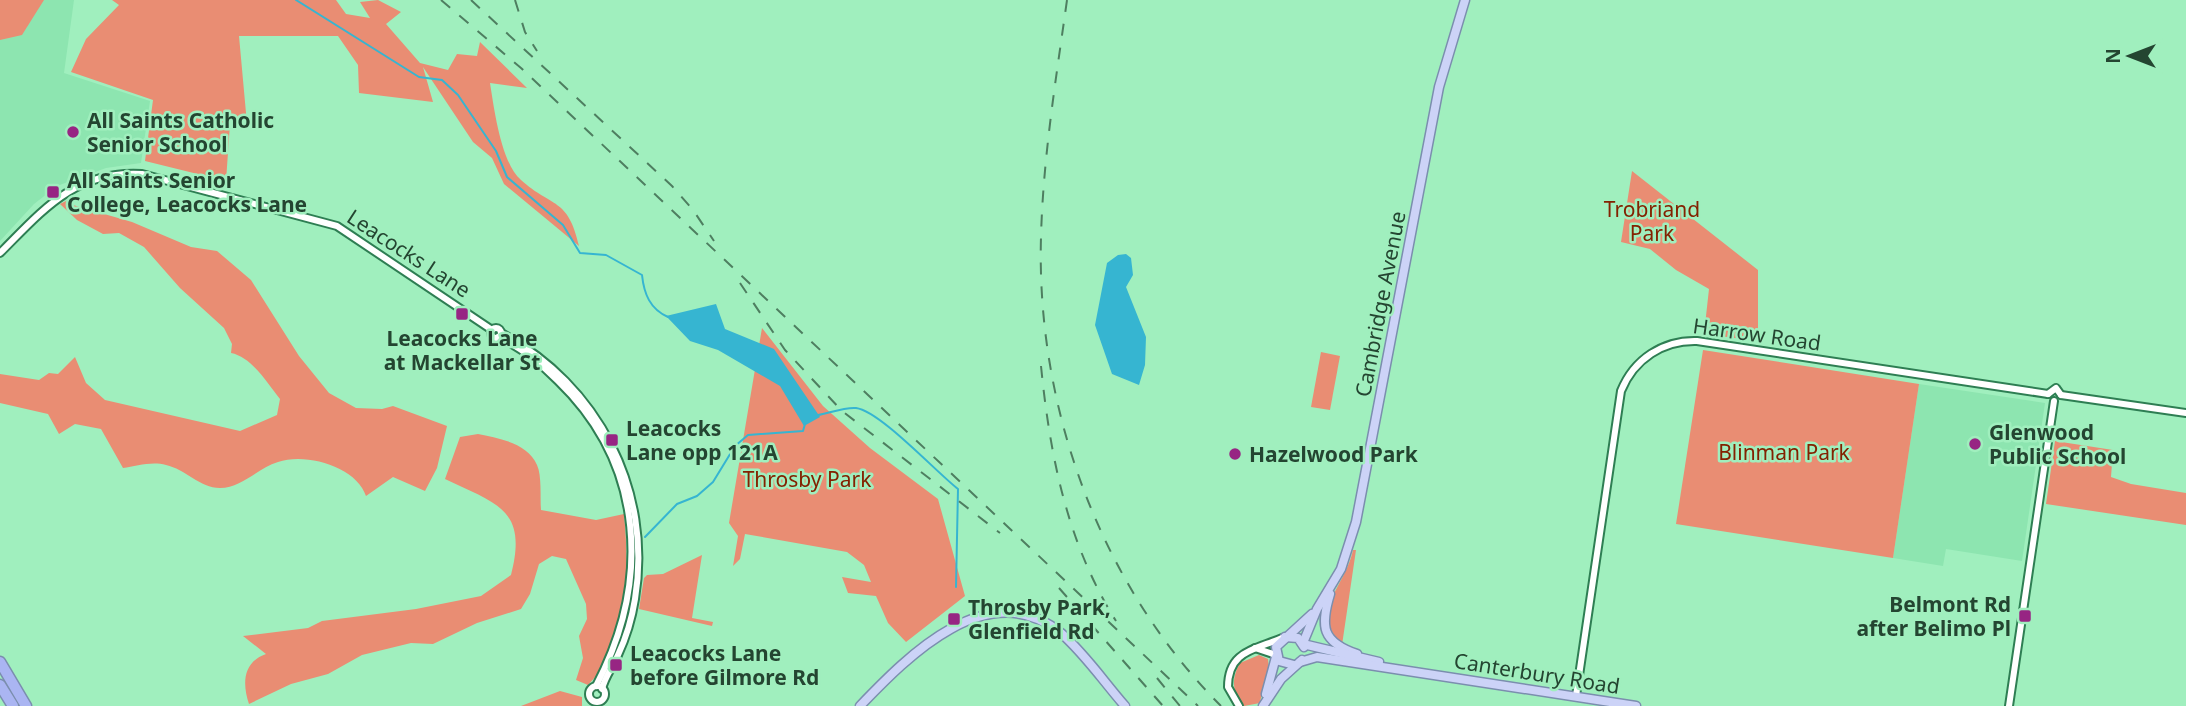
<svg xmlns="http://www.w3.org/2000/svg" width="2186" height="706" font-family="'Noto Sans',sans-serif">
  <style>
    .built { fill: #8de5b0 }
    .green { fill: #e98d73 }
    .water { fill: #36b5d1 }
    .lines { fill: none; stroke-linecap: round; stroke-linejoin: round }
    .stream { stroke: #36b5d1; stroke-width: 2 }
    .minor-casing { stroke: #2e7e53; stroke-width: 10 }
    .major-casing { stroke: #7b8eae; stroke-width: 11 }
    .highway-casing { stroke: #7b8eae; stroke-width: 13 }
    .minor { stroke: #fff; stroke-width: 6 }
    .major { stroke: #ccd3f7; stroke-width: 8 }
    .highway { stroke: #aab5f2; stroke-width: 10 }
    .rail { stroke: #4e7e60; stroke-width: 2; stroke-dasharray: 12 12; stroke-linecap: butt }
    .poi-dot { fill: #972583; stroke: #a0efbe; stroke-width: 2.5 }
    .labels { text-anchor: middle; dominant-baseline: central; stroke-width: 5; stroke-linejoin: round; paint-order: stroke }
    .poi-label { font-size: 21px; font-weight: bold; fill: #244531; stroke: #a0efbe; text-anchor: start }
    .park-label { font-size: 21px; fill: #832101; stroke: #a0efbe }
    .street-label { font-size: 21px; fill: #244531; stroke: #a0efbe }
  </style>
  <rect width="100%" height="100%" fill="#a0efbe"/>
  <g class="built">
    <polygon points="0,0 74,0 64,73 150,101 141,163 106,168 57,186 34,204 0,241"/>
    <polygon points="1919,384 2045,403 2022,561 1946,549 1943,566 1893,558"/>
  </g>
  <g class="green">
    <polygon points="0,0 44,0 22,35 0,40"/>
    <path d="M 112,0 L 336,0 L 346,14 L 370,18 L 360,2 L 378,0 L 401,12 L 386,24 L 420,63 L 448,70 L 457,54 L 477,56 L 480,42 L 527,88 L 490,83 C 494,108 501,163 521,180 C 552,208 568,197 579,246 L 504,184 L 492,158 L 473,142 L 423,67 L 433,102 L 359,93 L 358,65 L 338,36 L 239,36 L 247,124 L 230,124 L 226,181 L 145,161 L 153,100 L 71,72 L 86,39 L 119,5 Z"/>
    <polygon points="1632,171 1758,270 1758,341 1704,334 1709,289 1676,270 1650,249 1621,242"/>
    <path d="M 70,199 L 73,205 L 132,222 L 191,247 L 217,251 L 251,280 L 299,356 L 329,393 L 356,408 L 382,409 L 393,406 L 447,426 L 437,468 L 425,491 L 393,477 L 366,496 C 357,467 306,452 278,462 C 258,468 242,488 220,488 C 200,488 185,469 166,465 C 152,461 136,466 123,468 L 101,429 L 75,424 L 59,434 L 48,414 L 0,403 L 0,374 L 39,380 L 49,373 L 58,374 L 75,357 L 86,383 L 105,400 L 240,431 L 277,415 L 280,399 C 267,383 252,357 231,353 L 232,344 L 224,328 L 180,288 L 144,247 L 119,233 L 103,234 L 77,220 L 60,204 Z"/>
    <polygon points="762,328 823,406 870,448 938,499 965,596 906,642 888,623 876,596 848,593 842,577 871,582 864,565 847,552 745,534 740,559 733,566 738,536 729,523"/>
    <polygon points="1703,350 1919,384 1893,558 1676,524"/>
    <polygon points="1321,352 1340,356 1330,410 1311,407"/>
    <path d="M 478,434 C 498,438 528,443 537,465 C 542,476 540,497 541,510 L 596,520 L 624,514 C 629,568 631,643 588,685 L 576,680 L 583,658 L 579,636 L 587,619 L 586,604 L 566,559 L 552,556 L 539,564 L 530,594 L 521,609 L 477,623 L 433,644 L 411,643 L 362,655 L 328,674 L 291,684 L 249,704 C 242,683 243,662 266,654 L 243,636 L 308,628 L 322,621 L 416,609 L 481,596 L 511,575 C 528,509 497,504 445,479 L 460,437 Z"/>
    <polygon points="2055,441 2113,450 2111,477 2131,484 2186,493 2186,525 2046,504"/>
    <path d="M 1353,550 L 1356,550 L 1342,645 C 1309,609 1345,588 1353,550 Z"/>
    <polygon points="702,555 692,618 713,622 712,626 639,609 644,578 647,575 663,574"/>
    <path d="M 1259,655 L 1268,659 C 1271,675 1262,688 1260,703 L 1244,706 C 1232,692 1231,679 1240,663 Z"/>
    <polygon points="560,691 582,697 582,706 521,706"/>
  </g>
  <g class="water">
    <polygon points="1126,254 1131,258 1133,275 1126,287 1146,337 1145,365 1139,385 1112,374 1095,325 1107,263 1118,255"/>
    <polygon points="716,304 725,329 774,349 820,417 804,426 780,386 718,350 690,341 666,316"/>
  </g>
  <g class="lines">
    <g class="stream">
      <path d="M 296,0 L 419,77 L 442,80 L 458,95 L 496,151 L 507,177 L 563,225 L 580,253 L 606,255 L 642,275 C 644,294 650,309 668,317"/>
      <path d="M 818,415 C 829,413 845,407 856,408 C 880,411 936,472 958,489 L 956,587"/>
      <polyline points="645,537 677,504 697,496 713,482 735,446 748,435 803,431 805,424"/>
    </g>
    <defs>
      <g id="minor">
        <path d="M 0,253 C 43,210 75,170 142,174 L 337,226 L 492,330"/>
        <circle cx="496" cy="333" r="5"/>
        <path d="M 501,333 C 598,384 653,491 635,599 C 632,618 626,638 618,655 C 613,667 605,676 602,689"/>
        <path d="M 498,337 C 521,347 541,364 558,381 C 646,466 650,583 596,686"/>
        <polyline points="2048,394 2056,388 2061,395"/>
        <polyline points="2061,395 2186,413"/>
        <polyline points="1255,648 1276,655"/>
        <circle cx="597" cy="694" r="8"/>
        <path d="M 1576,696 L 1621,391 C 1634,359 1663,340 1697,341 L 2048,394"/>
        <path d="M 1239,706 L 1228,687 C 1228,651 1254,650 1282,638"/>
        <polyline points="2009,706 2054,401"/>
      </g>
      <g id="major">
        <path d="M 1330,594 C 1320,627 1322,642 1357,654"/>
        <polyline points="1285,637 1298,638 1304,647"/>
        <polyline points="1303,643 1317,609 1341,569 1356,522 1439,87 1465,0"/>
        <polyline points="1303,644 1379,662"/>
        <polyline points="1300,662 1317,657 1636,706"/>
        <polyline points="1294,665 1279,661 1276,647 1312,614"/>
        <polyline points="1266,694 1276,657"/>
        <path d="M 860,706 C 908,656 988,574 1061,633 C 1085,654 1104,682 1125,706"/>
        <polyline points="1263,706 1281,679 1302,660"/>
      </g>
      <g id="highway">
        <polyline points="0,662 26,706"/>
        <polyline points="0,685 13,706"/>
      </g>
    </defs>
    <use href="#minor" class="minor-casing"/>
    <use href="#major" class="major-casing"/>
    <use href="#highway" class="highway-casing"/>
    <use href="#minor" class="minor"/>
    <use href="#major" class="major"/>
    <use href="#highway" class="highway"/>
    <g class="rail">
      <polyline points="441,0 521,68 1198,706"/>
      <polyline points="471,0 672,186 693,210 714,241"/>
      <polyline points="515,0 525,32 537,51"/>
      <path d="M 1067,0 C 1056,79 1043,158 1041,237 C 1036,407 1100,585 1221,706"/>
      <polyline points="740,283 785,350 842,411 1000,533"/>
      <path d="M 1041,366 C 1050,456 1067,543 1116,621"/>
      <polyline points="1059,588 1163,706"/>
      <polyline points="1157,678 1180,706"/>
    </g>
  </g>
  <g class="poi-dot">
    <circle cx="73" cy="132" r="7"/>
    <rect x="46" y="185" width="14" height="14" rx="3.5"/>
    <rect x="455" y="307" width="14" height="14" rx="3.5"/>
    <rect x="605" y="433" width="14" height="14" rx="3.5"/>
    <circle cx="1975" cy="444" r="7"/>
    <circle cx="1235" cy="454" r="7"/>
    <rect x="2018" y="609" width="14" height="14" rx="3.5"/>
    <rect x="947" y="612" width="14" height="14" rx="3.5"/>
    <rect x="609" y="658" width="14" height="14" rx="3.5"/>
  </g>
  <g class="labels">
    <g class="poi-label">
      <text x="87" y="120">All Saints Catholic<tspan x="87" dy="24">Senior School</tspan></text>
      <text x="67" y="180">All Saints Senior<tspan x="67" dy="24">College, Leacocks Lane</tspan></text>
      <text x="462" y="338" text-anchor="middle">Leacocks Lane<tspan x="462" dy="24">at Mackellar St</tspan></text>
      <text x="626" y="428">Leacocks<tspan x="626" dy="24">Lane opp 121A</tspan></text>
      <text x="1989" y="432">Glenwood<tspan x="1989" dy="24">Public School</tspan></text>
      <text x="1249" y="454">Hazelwood Park</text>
      <text x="2011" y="604" text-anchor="end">Belmont Rd<tspan x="2011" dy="24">after Belimo Pl</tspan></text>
      <text x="968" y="607">Throsby Park,<tspan x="968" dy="24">Glenfield Rd</tspan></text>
      <text x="630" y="653">Leacocks Lane<tspan x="630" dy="24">before Gilmore Rd</tspan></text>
    </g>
    <g class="park-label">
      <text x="1652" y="209">Trobriand<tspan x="1652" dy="24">Park</tspan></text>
      <text x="1784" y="452">Blinman Park</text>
      <text x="807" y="479">Throsby Park</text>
    </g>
    <g class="street-label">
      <text transform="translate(409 253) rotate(33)">Leacocks Lane</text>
      <text transform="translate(1380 304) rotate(-79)">Cambridge Avenue</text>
      <text transform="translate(1757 334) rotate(8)">Harrow Road</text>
      <text transform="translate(1537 673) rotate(9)">Canterbury Road</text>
    </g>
  </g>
  <g transform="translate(2130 56) rotate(270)" stroke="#a0efbe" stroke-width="5" paint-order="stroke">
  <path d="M0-5L12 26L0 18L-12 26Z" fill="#244531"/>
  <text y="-10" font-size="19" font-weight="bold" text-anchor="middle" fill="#244531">N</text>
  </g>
</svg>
